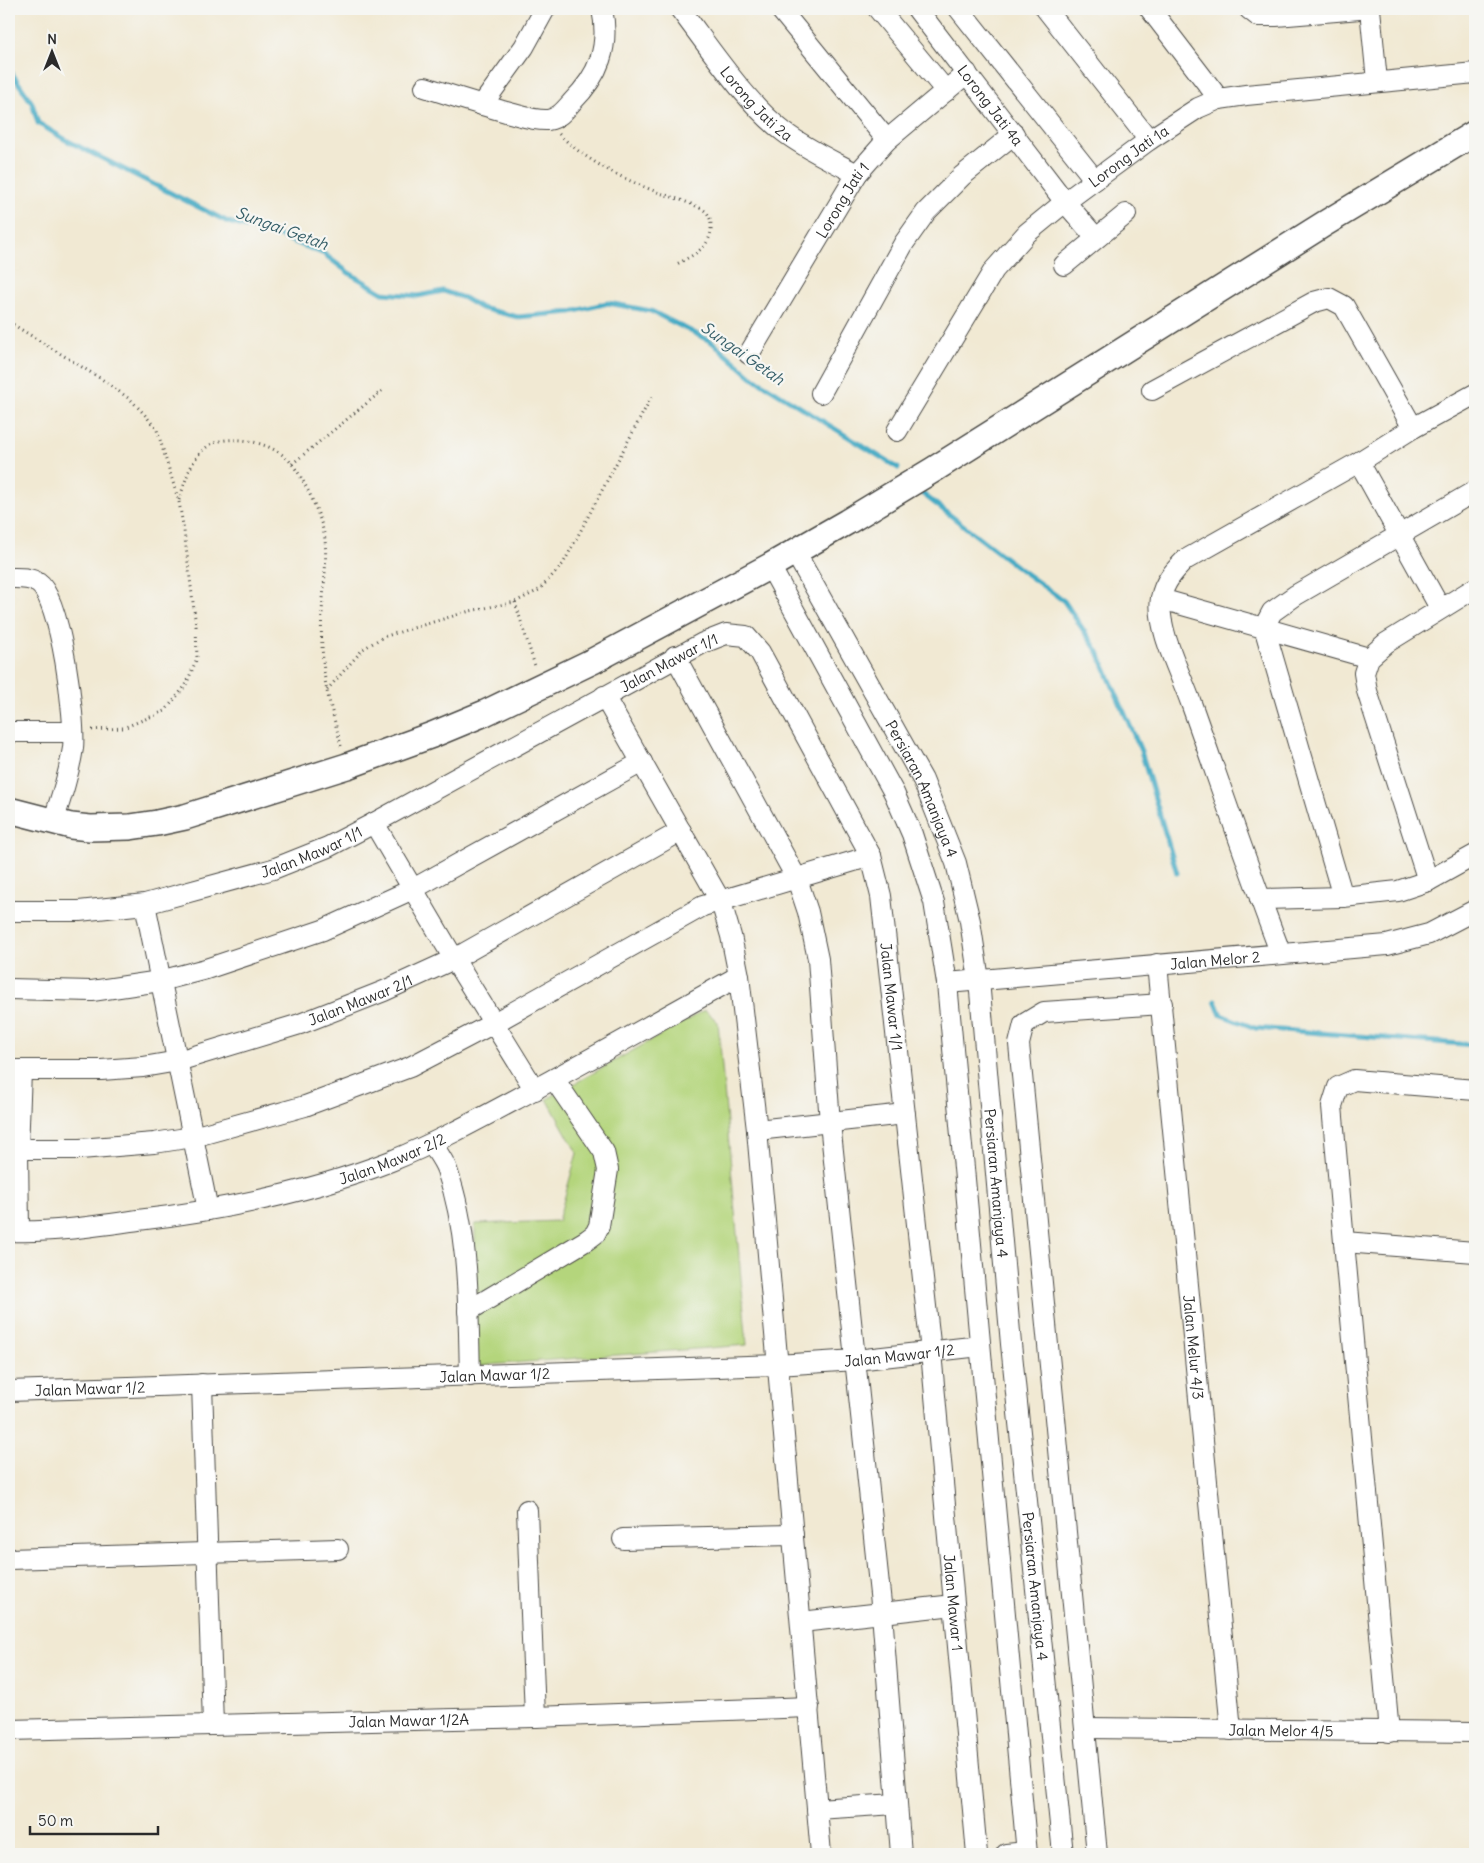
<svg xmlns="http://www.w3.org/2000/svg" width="1484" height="1863" font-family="Delius,sans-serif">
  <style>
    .green { fill: #b4d57c; stroke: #708054 }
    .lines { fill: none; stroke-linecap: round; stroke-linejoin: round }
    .stream { stroke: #45aac4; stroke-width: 5 }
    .minor-casing { stroke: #494844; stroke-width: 22 }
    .major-casing { stroke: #494844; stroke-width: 28 }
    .path { stroke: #494844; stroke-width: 3; stroke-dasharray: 1 4; stroke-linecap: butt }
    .minor { stroke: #fff; stroke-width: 20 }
    .major { stroke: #fff; stroke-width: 25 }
    .labels { text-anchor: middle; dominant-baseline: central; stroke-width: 4.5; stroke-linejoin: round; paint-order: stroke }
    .street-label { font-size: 15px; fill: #2b2b2b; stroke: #f6f6f2 }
    .water-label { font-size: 16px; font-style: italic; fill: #355e68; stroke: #f6f6f2 }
  </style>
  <rect width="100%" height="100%" fill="#f6f6f2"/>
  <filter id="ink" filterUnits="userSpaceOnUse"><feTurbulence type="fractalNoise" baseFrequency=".02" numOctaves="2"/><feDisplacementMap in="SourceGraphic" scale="10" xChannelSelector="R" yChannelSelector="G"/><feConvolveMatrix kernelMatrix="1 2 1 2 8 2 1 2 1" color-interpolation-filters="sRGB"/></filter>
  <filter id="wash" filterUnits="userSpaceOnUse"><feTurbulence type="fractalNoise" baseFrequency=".0096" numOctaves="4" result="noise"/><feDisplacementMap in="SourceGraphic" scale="20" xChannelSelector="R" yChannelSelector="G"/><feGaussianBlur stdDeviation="1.12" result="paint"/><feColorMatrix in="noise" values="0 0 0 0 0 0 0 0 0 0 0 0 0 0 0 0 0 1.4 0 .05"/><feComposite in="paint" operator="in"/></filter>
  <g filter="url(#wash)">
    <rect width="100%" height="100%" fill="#f1e9d3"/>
    <polygon class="green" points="705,1010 718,1022 747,1345 475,1366 475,1224 558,1221 577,1153 547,1099"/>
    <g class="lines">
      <g class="stream">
        <polyline points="9,69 32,103 38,123 66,140 228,222 279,236 324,254 349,273 383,293 418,296 443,291 464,298 481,308 518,317 571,312 608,303 651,311 712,342 752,377 898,468"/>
        <polyline points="919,491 1021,570 1064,601 1098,652 1141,751 1177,873"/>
        <polyline points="1215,1001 1221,1015 1255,1028 1475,1045"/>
      </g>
    </g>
  </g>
  <g filter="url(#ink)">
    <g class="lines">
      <defs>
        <g id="minor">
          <path id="s1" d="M 680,9 C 709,47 746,103 784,132 C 806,149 833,161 857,174"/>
          <polyline points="780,9 887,140"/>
          <polyline points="878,9 946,91"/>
          <path id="s2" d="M 917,9 L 1065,202 L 1096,238"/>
          <polyline points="959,9 1095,180"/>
          <polyline points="1046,9 1149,140"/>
          <polyline points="1150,9 1219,99"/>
          <polyline points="1249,9 1258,16 1276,16 1360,9"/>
          <polyline points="1370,9 1377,81"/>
          <path d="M 425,87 C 452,96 479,104 506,112 C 519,115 534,121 548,120 C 559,118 565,110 572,102 C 599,75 610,47 602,9"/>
          <polyline points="482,105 524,47 545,9"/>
          <polyline points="1064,265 1126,214"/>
          <path id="s3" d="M 749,354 L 857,174 L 887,140 L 967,73"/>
          <polyline points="1152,390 1314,302 1329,298 1344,306 1413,428"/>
          <polyline points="821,393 904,243 926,212 962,176 1014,134"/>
          <path id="s4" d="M 897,431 L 994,270 L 1027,233 L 1065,202 L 1149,140 L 1198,108 L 1219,99 L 1246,95 L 1475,73"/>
          <polyline points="1359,462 1440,608"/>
          <path id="s5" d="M 795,552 L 923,780 L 956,863 L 970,921 L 979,980 L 1011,1344 L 1063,1854"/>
          <polyline points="770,566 894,793 912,834 934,902 947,983 1027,1854"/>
          <path d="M 9,578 C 18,578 30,577 38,583 C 61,598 76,721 73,748 C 69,774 61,798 53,822"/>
          <polyline points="1161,599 1369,658"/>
          <polyline points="675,656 797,879 808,912 818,959 830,1123 882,1613 901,1854"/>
          <polyline points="604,696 721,902 731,936 739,976 757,1130 821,1854"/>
          <polyline points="9,732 73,732"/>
          <polyline points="374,823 454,959 535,1090"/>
          <polyline points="1428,881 1367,691 1364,673 1369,658 1386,643 1475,588"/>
          <polyline points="1343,897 1264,627 1272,612 1296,595 1475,491"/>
          <polyline points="1260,899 1343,897 1398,891 1428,881 1475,855"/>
          <polyline points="145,904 208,1210"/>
          <path id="s6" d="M 9,911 L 79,911 L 145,904 L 273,869 L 328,847 L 374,823 L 703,643 L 726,634 L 746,636 L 760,652 L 871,856 L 881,896 L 931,1352 L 977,1854"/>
          <path d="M 1281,954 C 1249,871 1221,787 1191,703 C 1181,674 1156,628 1161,598 C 1164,582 1174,571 1185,560 L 1359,462 L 1413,428 L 1475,394"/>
          <path id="s7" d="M 1157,964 L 1231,1730"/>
          <path id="s8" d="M 947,983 L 1387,945 L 1429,934 L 1475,910"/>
          <polyline points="9,989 92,991 160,981 206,969 323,930 413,889 642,762"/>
          <path id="s9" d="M 9,1070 L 101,1070 L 143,1067 L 178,1061 L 300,1024 L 384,991 L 454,959 L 681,831"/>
          <polyline points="1475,1090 1354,1080 1338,1087 1332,1106 1344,1242 1475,1252"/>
          <polyline points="757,1130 905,1114"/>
          <path d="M 432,1144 C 437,1152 444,1161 447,1170 C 470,1236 468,1307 470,1376"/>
          <polyline points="9,1149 80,1149 154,1143 193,1137 305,1106 410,1067 494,1023 703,906 871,856"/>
          <path id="s10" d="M 9,1231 C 51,1233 96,1226 138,1220 C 222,1210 312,1192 391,1161 C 433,1144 472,1123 511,1102 C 588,1061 663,1018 739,976"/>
          <polyline points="19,1231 18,1150 21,1071"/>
          <polyline points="1344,1242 1389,1732"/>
          <polyline points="468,1311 587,1240 595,1234 599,1226 608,1170 604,1152 554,1079"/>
          <polyline points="202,1384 213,1725"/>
          <path id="s11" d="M 9,1391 L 777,1365 L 856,1360 L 980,1346"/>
          <polyline points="527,1510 535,1717"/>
          <polyline points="623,1539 793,1535"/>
          <polyline points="9,1559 338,1549"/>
          <polyline points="801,1622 954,1605"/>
          <path id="s12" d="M 1086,1728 L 1475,1732"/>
          <path id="s13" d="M 9,1730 L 535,1717 L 809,1707"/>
          <polyline points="817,1809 896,1804"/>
          <polyline points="1006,1854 1027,1852"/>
          <polyline points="1097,1854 1019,1044 1024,1024 1044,1012 1162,1004"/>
        </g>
        <polyline id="major" points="9,810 71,826 90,828 130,827 157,823 185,817 347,766 432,735 485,713 593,661 770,566 847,522 933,470 1324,224 1475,133"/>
      </defs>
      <use href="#minor" class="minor-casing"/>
      <use href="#major" class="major-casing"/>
      <g class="path">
        <path d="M 559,134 C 586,161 621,178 657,192 C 668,196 699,205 706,212 C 710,216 711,221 711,226 C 712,248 691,256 675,265"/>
        <polyline points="9,322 103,380 131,400 146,416 157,430 179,502 184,531 196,626 197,658 186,685 165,711 123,728 91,730"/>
        <polyline points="292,464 383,390"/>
        <path d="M 179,500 C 187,478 192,448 220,441 C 243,436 277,445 292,464 C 305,480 323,520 325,540 C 328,575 319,611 322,646 C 323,661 324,677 327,691 C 331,710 337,728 341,746"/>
        <polyline points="515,602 535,666"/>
        <polyline points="327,690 363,649 383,637 470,611 515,602 539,590 563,564 653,394"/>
      </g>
      <use href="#minor" class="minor"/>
      <use href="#major" class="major"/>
    </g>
  </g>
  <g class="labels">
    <g class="street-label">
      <text stroke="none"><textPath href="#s1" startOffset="122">Lorong Jati 2a</textPath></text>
      <text stroke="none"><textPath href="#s2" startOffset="121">Lorong Jati 4a</textPath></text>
      <text stroke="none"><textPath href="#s4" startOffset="365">Lorong Jati 1a</textPath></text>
      <text stroke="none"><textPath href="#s3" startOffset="180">Lorong Jati 1</textPath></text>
      <text stroke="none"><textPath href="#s6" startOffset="716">Jalan Mawar 1/1</textPath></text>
      <text stroke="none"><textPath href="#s5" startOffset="269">Persiaran Amanjaya 4</textPath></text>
      <text stroke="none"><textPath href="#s6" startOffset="311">Jalan Mawar 1/1</textPath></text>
      <text stroke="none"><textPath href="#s8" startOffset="269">Jalan Melor 2</textPath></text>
      <text stroke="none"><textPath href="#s6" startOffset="1196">Jalan Mawar 1/1</textPath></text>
      <text stroke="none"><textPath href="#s9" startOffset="362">Jalan Mawar 2/1</textPath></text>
      <text stroke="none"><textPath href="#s10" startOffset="392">Jalan Mawar 2/2</textPath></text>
      <text stroke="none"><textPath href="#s5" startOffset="674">Persiaran Amanjaya 4</textPath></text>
      <text stroke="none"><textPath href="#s7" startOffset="385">Jalan Melur 4/3</textPath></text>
      <text stroke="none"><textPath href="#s11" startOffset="891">Jalan Mawar 1/2</textPath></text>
      <text stroke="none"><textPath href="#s11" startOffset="486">Jalan Mawar 1/2</textPath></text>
      <text stroke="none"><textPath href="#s11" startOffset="81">Jalan Mawar 1/2</textPath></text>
      <text stroke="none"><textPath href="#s5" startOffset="1079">Persiaran Amanjaya 4</textPath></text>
      <text stroke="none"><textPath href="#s6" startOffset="1805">Jalan Mawar 1</textPath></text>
      <text stroke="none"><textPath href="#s13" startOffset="400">Jalan Mawar 1/2A</textPath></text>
      <text stroke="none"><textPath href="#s12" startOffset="195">Jalan Melor 4/5</textPath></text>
    </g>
    <g class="water-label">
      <text transform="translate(282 228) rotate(20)">Sungai Getah</text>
      <text transform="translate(743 353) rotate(35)">Sungai Getah</text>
    </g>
  </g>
  <rect width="1484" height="1863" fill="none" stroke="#f6f6f2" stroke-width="30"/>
  <g transform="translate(52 52)" stroke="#f6f6f2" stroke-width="4" paint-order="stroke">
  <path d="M0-4L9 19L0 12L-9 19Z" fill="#2b2b2b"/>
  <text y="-8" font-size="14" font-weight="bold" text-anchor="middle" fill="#2b2b2b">N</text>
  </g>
  <path d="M30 1826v8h128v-8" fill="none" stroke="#2b2b2b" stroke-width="2.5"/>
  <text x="38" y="1826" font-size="15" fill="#2b2b2b" stroke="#f6f6f2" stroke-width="4" paint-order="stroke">50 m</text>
</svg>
